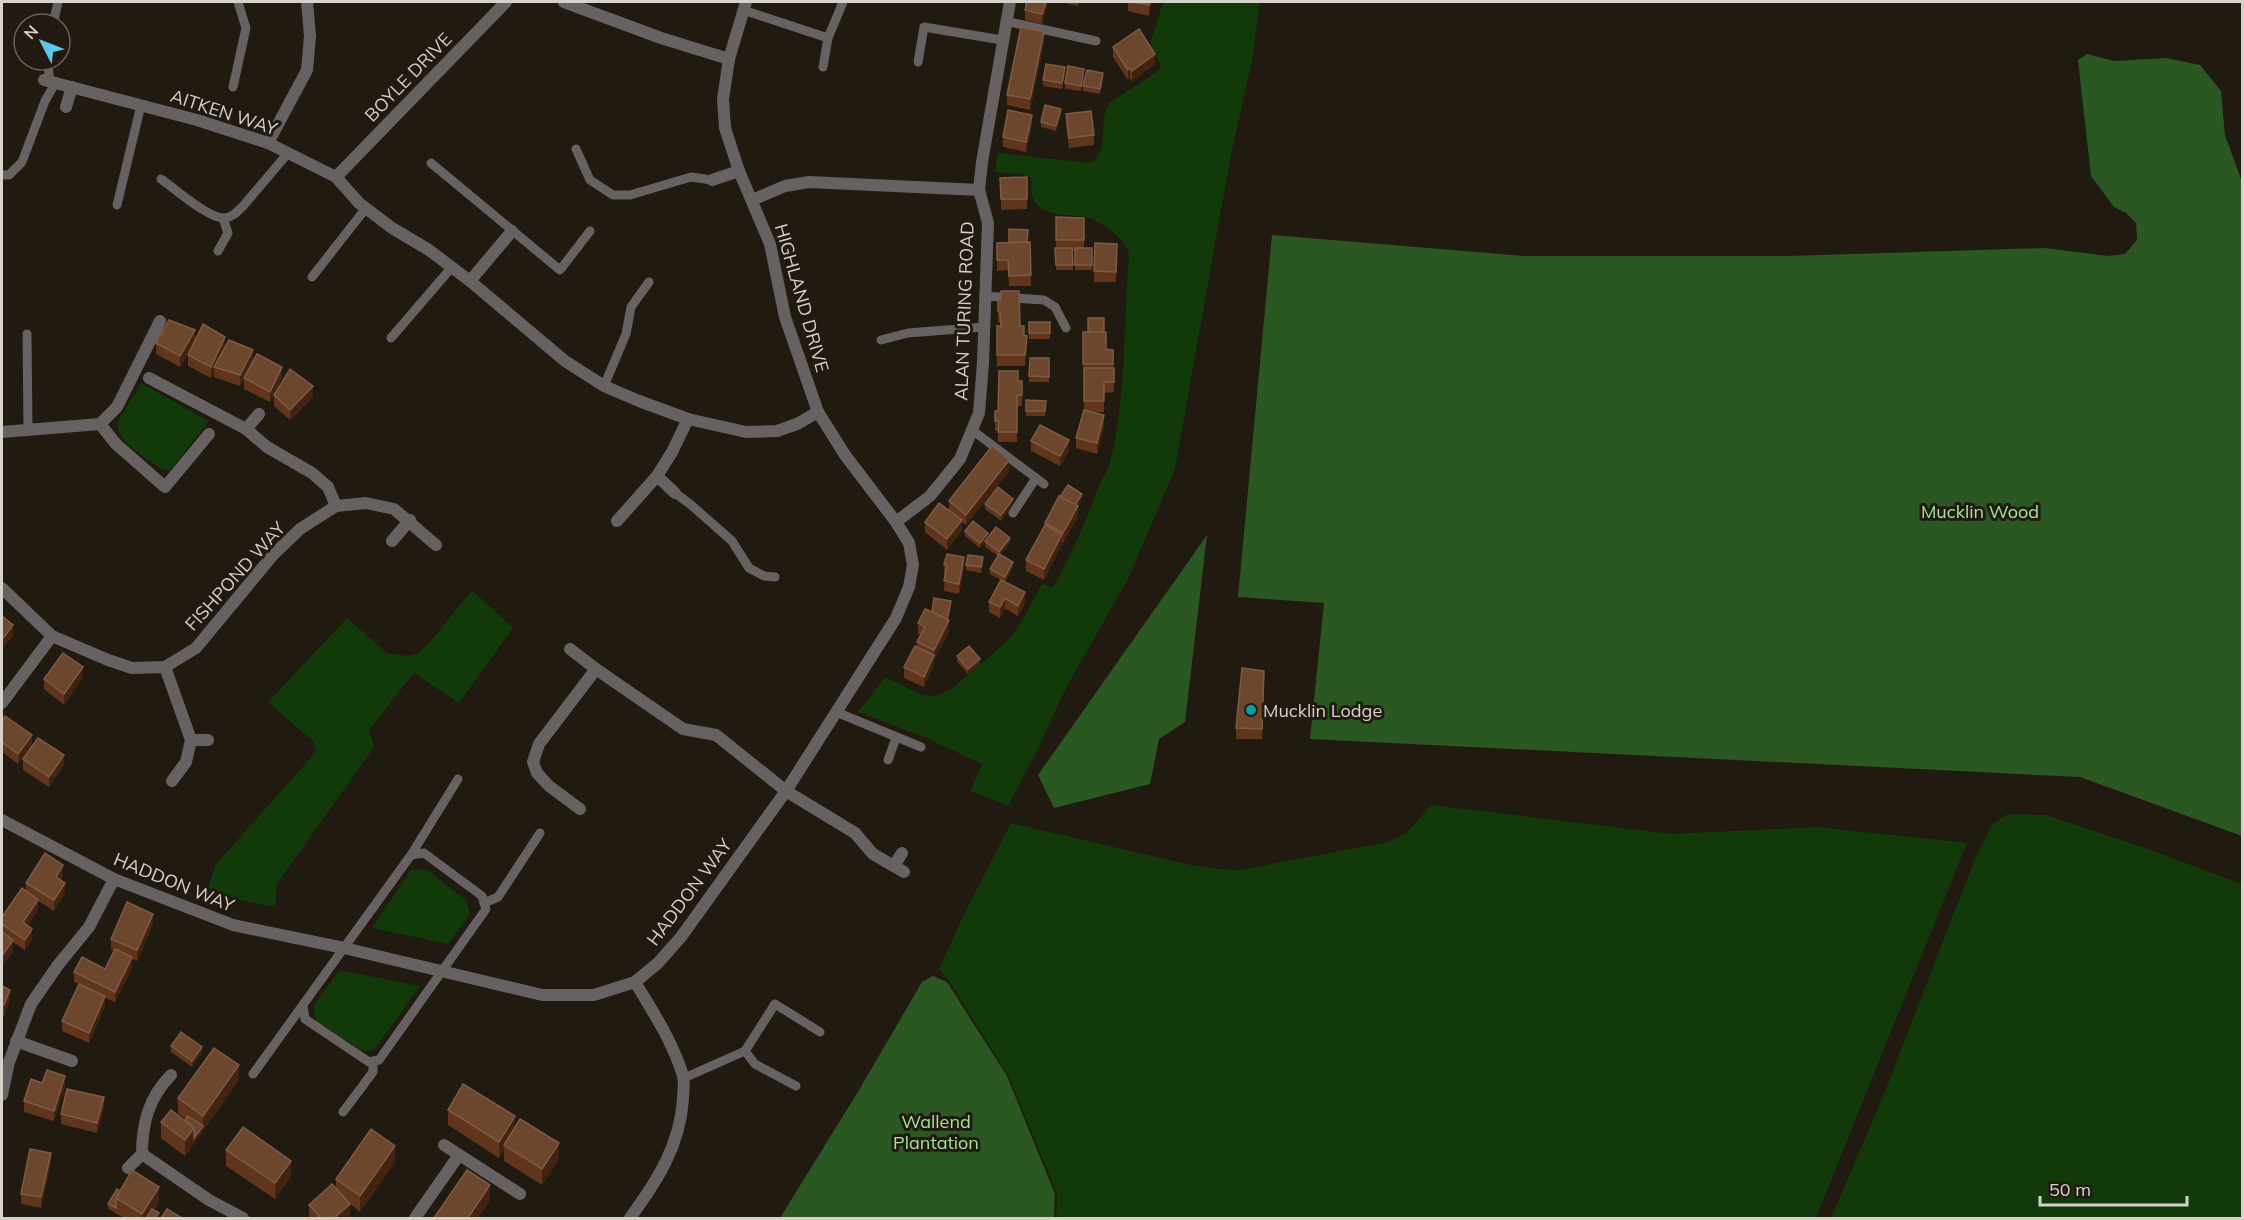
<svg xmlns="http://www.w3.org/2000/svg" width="2244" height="1220" font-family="Mulish,sans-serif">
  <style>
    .green { fill: #113909 }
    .forest { fill: #2a5722 }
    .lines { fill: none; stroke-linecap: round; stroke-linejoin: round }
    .lane { stroke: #676162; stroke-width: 9 }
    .street { stroke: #676162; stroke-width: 12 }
    .wall { fill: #60351b }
    .shaded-wall { fill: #41230f }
    .building { fill: #6d462e; stroke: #7d5b47; stroke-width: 1.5 }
    .culture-dot { fill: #0f9aa8; stroke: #211a11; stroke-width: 2 }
    .labels { text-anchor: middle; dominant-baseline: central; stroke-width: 6; stroke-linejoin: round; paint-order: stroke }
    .street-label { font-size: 18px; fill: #d6d1cb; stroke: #211a11 }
    .park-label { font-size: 18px; fill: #a1e596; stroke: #211a11 }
    .poi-label { font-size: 18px; fill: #d6d1cb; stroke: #211a11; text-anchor: start }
  </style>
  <rect width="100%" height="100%" fill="#211a11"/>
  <g class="green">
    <path d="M 1163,2 L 1260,2 L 1252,61 L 1230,160 L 1175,469 L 1129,577 L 1065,690 L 1036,753 L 1008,806 L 970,791 L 982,764 L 924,737 L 858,712 L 885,677 L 922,695 L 936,696 L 953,688 L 1008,640 L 1020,624 L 1042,584 L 1053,587 C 1072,555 1086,521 1099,486 C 1101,479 1107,473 1109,466 C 1127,397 1123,325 1129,255 C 1126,239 1104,223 1089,218 C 1072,213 1040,219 1033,197 C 1031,192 1032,184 1031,178 L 1022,174 L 995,172 L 998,153 L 1090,163 C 1111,151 1097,124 1109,103 L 1157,72 L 1161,65 L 1150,44 Z"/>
    <path d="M 141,383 L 209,421 L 170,470 L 163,470 C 151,461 115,441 118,424 C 120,416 136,392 141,383 Z"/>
    <polygon points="472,590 513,628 459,703 414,673 369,730 374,747 277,884 275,907 240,900 208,889 216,864 316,752 313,741 268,702 347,618 387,653 408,656 417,654 429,643"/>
    <polygon points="1431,805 1672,834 1817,827 1967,843 1816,1218 1056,1218 1057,1194 1009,1077 948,979 939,969 965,912 1011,823 1191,865 1218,869 1240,870 1388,842 1406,833"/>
    <polygon points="2008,814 2046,815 2145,848 2242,884 2242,1218 1831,1218 1884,1094 1976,856 1992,825"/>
    <polygon points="426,869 467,901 470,914 448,944 372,928 411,870"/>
    <polygon points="340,970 420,986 374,1050 362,1051 316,1021 313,1006"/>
  </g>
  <g class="forest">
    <polygon points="2087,54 2114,61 2166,58 2200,65 2221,91 2225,135 2242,182 2242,836 2080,777 1310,739 1324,603 1238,597 1272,235 1524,256 1789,256 2045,248 2108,256 2125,254 2137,240 2136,223 2126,213 2114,207 2091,176 2078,60"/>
    <polygon points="1207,535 1185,722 1159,739 1150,784 1054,808 1038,775"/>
    <polygon points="933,976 947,982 1007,1076 1055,1194 1054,1218 780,1218 859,1090 922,982"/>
  </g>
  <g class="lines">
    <g class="lane">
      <polyline points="743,10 828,38"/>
      <polyline points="1005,21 1096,41"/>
      <polyline points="53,24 58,2"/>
      <polyline points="47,60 50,81"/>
      <polyline points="918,62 924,27 1002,40"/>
      <polyline points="823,67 828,38 843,2"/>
      <polyline points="233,87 246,28 238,2"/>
      <polyline points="576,149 590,180 613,195 630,195 691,177 712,180"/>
      <polyline points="431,163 560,270 590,231"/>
      <polyline points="2,175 9,175 22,162 45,101 56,82"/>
      <path d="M 161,179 C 174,188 210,220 225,218 C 233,217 238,211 244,205 L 288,153"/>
      <polyline points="117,205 141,105"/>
      <polyline points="218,251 228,233 223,218"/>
      <polyline points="312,277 366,208"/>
      <polyline points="984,296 1044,300 1055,307 1066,328"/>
      <polyline points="27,334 28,431"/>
      <polyline points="391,338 452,267"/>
      <polyline points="881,340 908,333 984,327"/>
      <polyline points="604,386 626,334 631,307 649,282"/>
      <polyline points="972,430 1044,484"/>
      <polyline points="675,493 690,504 732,541 749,568 764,576 775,577"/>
      <polyline points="1013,513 1036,478"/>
      <polyline points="836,712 921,747"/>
      <polyline points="888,760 896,738"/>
      <polyline points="411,855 458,779"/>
      <polyline points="484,903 498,897 540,833"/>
      <polyline points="745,1051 755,1064 796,1086"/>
      <polyline points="253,1074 411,855 424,853 482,896 486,909 379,1060 369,1062 305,1019 303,1006"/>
      <polyline points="684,1078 745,1051 775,1004 820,1032"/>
      <polyline points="343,1112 373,1072 373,1061"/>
    </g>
    <g class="street">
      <polyline points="564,2 661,38 729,59"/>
      <polyline points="44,80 197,120 268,143 336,177 359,203 392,228 429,250 470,281 565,361 604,386 639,401 688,419 746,432 777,431 797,424 818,412"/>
      <polyline points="66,107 72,87"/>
      <polyline points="268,143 307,70 310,36 307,2"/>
      <polyline points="336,177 506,2"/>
      <polyline points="712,180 739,171"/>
      <polyline points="752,200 785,186 809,182 979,190"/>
      <polyline points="470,281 512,231"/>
      <polyline points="149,378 246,429 267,447 312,473 328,487 336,506"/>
      <polyline points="100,424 116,444 165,487 209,434"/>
      <polyline points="246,429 259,414"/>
      <polyline points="2,432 100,424 117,407 160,321"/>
      <polyline points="657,476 675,493"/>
      <polyline points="617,521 657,476 672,452 688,419"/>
      <polyline points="896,522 930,496 960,459 979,413 983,363 988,223 979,190 982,162 1010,2"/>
      <polyline points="392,541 410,520"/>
      <polyline points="2,588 52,636 108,660 132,668 165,667 196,648 273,555 300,529 336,506 366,503 394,509 436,545"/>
      <polyline points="570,649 596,669 683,729 716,735 786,791 855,833 873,854 904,872"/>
      <polyline points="165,667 191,740 186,762 172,781"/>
      <polyline points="2,703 52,636"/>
      <polyline points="191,740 208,740"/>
      <polyline points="580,809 549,786 537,773 533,762 539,744 596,669"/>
      <polyline points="2,820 114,879 233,925 344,948 542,995 594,995 635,982 658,963 681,937 786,791 896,618 909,587 913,565 909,543 896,522 845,455 818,412 785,317 770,244 739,171 725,128 723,99 729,59 746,2"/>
      <polyline points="894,866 902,853"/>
      <polyline points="16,1041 72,1061"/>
      <polyline points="2,1095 9,1062 31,1004 58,965 89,927 114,879"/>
      <polyline points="444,1145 520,1194"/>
      <polyline points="142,1154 209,1200 243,1218"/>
      <path d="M 128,1168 L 142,1154 C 142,1123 149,1097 171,1075"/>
      <polyline points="415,1218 459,1155"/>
      <path d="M 630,1218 C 657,1181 680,1146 683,1099 C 683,1091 685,1083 683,1076 C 673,1042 653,1012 635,982"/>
    </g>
  </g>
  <g class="wall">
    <polygon points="1025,2 1048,2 1042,24 1025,20"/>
    <polygon points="1060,2 1079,2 1078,6"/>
    <polygon points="1128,2 1152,2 1149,16 1128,11"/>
    <polygon points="1044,42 1030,110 1007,105 1007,95"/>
    <polygon points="1113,47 1155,64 1132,81 1130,78 1128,80 1113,57"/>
    <polygon points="1065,72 1062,89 1043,86 1043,80"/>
    <polygon points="1084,74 1081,91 1065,89 1065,83"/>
    <polygon points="1103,78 1100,94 1083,91 1083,86"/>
    <polygon points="1066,114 1094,135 1094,145 1069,148 1066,125"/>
    <polygon points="1061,115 1056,131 1041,127 1041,122"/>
    <polygon points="1032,125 1026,152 1003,147 1003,137"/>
    <polygon points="1027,177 1027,209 1001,210 1000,178"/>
    <polygon points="1056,217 1084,218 1084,248 1092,248 1092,270 1075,270 1075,251 1072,251 1073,270 1056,270"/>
    <polygon points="1030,242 1031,286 1009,286 1008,270 997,271 997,243"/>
    <polygon points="1095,243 1117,244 1116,282 1094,282"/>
    <polygon points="998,299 1020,326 1024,335 1027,346 1025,366 997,366 997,326 1000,326 1000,323 998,322"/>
    <rect x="1029" y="322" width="21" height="17"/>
    <polygon points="1083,332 1104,332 1106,349 1113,350 1114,392 1104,393 1104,412 1091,412 1104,426 1097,454 1076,448 1076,438 1084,410"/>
    <polygon points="195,340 225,346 282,377 270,402 244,389 244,379 240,386 214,377 214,372 211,378 188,366 188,355 194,343 180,367 156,354 156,343"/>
    <polygon points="1030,358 1049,358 1049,382 1029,382"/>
    <polygon points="1018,381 1022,381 1022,406 1017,406 1017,442 998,442 998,431 995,431 995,411 998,411"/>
    <polygon points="274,395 313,397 290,420 274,406"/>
    <polygon points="1026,400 1046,401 1045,416 1026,416"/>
    <polygon points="1031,441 1069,451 1060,466 1031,451"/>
    <polygon points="1009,471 966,525 962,522 962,530 947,550 925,532 925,522 949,510 949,501"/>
    <polygon points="1082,499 1078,506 1078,516 1063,543 1062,543 1044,580 1026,571 1026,560 1045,525 1045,523"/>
    <polygon points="985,504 1013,504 1001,521 985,509"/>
    <polygon points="965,531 1010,543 1000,555 1013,567 1005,582 1025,603 1018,616 1005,609 1000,618 989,612 989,602 1001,580 990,574 990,569 998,556 985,547 985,542 980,548 965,536"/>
    <polygon points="983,562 981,573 966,570 966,565"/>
    <polygon points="944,564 964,568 959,594 944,591 945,575 944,574"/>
    <polygon points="951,606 948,620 949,631 934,660 934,665 924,687 904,678 904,667 917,647 917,642 921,635 918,634 918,623 932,612"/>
    <polygon points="957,656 980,664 968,674 957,661"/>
    <polygon points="83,677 64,705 44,689 44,679"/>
    <polygon points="1264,681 1262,739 1236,739 1236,728"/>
    <polygon points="2,722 32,746 18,764 2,752"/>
    <polygon points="23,759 64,765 49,787 23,770"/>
    <polygon points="63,875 61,880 65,893 54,911 38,901 38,910 28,925 32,939 25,950 13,942 13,951 2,967 2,917 26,891 26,883"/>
    <polygon points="153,924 137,961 132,959 132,968 115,1002 105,998 105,1006 89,1043 62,1031 62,1021 79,984 74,982 74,972 105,969 114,951 111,949 111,939"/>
    <polygon points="2,986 10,1000 4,1016 2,1015"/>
    <polygon points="171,1046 202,1052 192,1067 171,1052"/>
    <polygon points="239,1080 185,1156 161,1138 161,1122 185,1120 186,1119 178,1114 178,1098"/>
    <polygon points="42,1083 65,1086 54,1121 24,1112 24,1101"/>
    <polygon points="104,1108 97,1133 61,1124 61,1114"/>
    <polygon points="448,1110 515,1127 559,1159 542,1185 504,1161 504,1150 499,1158 448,1125"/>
    <polygon points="226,1150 291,1176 275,1199 226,1166"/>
    <polygon points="395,1162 360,1212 350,1204 350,1218 309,1218 309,1205 336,1189 336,1179"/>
    <polygon points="51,1163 41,1208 21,1204 21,1194"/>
    <polygon points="120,1191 159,1202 154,1210 159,1218 124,1218 108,1209 108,1204"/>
  </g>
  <g class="shaded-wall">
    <polygon points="1046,2 1048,2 1042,24 1042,14"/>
    <polygon points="1150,2 1152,2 1149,16 1149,5"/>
    <polygon points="1044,32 1044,42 1030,110 1030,99"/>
    <polygon points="1155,54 1155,64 1132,81 1132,71"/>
    <polygon points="1130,68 1130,78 1128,80 1128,70"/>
    <polygon points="1061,109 1061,115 1056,131 1056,126"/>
    <polygon points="1032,115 1032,125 1026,152 1026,142"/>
    <polygon points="195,330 195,341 180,367 180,356"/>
    <polygon points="1027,336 1027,346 1025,366 1025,355"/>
    <polygon points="225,337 225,348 214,367 214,372 211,378 211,367"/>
    <polygon points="253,350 253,361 240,386 240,375"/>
    <polygon points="282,367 282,377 270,402 270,392"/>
    <polygon points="313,386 313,397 290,420 290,410"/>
    <polygon points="1104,415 1104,426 1097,454 1097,443"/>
    <polygon points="1069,440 1069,451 1060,466 1060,456"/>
    <polygon points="1009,460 1009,471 966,525 966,515"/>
    <polygon points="1082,494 1082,499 1078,506 1078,516 1063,543 1063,533 1074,507"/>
    <polygon points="1013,499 1013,504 1001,521 1001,515"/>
    <polygon points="962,520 962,530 947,550 947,539"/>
    <polygon points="988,533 988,538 980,548 980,543"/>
    <polygon points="1062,534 1062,544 1044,580 1044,569"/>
    <polygon points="1010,538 1010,543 999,557 999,552"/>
    <polygon points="964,557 964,568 959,594 959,584"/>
    <polygon points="1013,562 1013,567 1005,582 1005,577"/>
    <polygon points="1025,592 1025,603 1018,616 1018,606"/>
    <polygon points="1005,598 1005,609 1000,618 1000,607"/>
    <polygon points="951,601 951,606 947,623 949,620 949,631 934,660 934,650 947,619"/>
    <polygon points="13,625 13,636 2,650 2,640"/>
    <polygon points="934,655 934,665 924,687 924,677"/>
    <polygon points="980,659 980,664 968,674 968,669"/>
    <polygon points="83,667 83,677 64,705 64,694"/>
    <polygon points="32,735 32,746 18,764 18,754"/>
    <polygon points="64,755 64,765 49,787 49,777"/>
    <polygon points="63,865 63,875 56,887 56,877"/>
    <polygon points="65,883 65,893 54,911 54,900"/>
    <polygon points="38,900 38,910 23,932 23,922"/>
    <polygon points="153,914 153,924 137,961 137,950"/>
    <polygon points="32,929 32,939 25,950 25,940"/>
    <polygon points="13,940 13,951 2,967 2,956"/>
    <polygon points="132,957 132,968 115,1002 115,992"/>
    <polygon points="10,990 10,1000 4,1016 4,1005"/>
    <polygon points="105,996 105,1006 89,1043 89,1033"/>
    <polygon points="202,1047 202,1052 192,1067 192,1061"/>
    <polygon points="239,1065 239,1080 185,1156 185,1140 194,1128 203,1126 203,1116"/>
    <polygon points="65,1076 65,1086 54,1121 54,1111"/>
    <polygon points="104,1097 104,1108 97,1133 97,1123"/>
    <polygon points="515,1116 515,1132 504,1145 504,1150 499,1158 499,1142"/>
    <polygon points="559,1143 559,1159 542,1185 542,1169"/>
    <polygon points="395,1146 395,1162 360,1212 360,1196"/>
    <polygon points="51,1153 51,1163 41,1208 41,1197"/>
    <polygon points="291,1161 291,1176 275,1199 275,1183"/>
    <polygon points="490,1185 490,1201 478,1218 468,1218"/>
    <polygon points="159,1187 159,1202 149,1218 142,1218 142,1214"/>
    <polygon points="350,1204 350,1218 334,1218"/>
  </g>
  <g class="building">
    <polygon points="1027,2 1046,2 1042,14 1025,10"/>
    <polygon points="1132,2 1150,2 1149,5"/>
    <polygon points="1021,27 1044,32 1030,99 1007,95"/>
    <polygon points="1139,29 1155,54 1132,71 1130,68 1128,70 1113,47"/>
    <polygon points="1046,64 1065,67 1062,83 1043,80"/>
    <polygon points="1068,66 1084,69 1081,86 1065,83"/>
    <polygon points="1087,70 1103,73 1100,89 1083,86"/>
    <polygon points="1045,105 1061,109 1056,126 1041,122"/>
    <polygon points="1008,110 1032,115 1026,142 1003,137"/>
    <polygon points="1091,111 1094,135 1069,138 1066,114"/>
    <polygon points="1027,177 1027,199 1001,199 1000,178"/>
    <polygon points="1056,217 1084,218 1084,240 1056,240"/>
    <polygon points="1009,229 1028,230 1027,242 1009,243"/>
    <polygon points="1030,242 1031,275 1009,276 1008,260 997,260 997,243"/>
    <polygon points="1095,243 1117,244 1116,272 1094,271"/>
    <polygon points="1055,248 1072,248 1073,265 1056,265"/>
    <rect x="1075" y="248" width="17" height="17"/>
    <polygon points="1001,291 1019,291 1020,326 1024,326 1024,335 1027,336 1025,355 997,355 997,326 1001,326 1000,312 998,311 998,299 1001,300"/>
    <rect x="1088" y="318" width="16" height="14"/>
    <polygon points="169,320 195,330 180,356 156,343"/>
    <rect x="1029" y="322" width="21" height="11"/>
    <polygon points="203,324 225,337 211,367 188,355"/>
    <polygon points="1083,332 1106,332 1106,349 1113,350 1113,364 1083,364"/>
    <polygon points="229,340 253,350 240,375 214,367"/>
    <polygon points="257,354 282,367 270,392 244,378"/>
    <polygon points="1030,358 1049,358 1049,377 1029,376"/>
    <polygon points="1084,368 1114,368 1114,382 1104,382 1104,401 1084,401"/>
    <polygon points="290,369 313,386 290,410 274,395"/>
    <polygon points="999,371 1018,371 1018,381 1022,381 1022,395 1017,395 1017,432 998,432 999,421 995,421 995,411 998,411"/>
    <polygon points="1026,400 1046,401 1045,411 1026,411"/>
    <polygon points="1084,410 1104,415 1097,443 1076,438"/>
    <polygon points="1040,425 1069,440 1060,456 1031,441"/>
    <polygon points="992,446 1009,460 966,515 949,501"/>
    <polygon points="1068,485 1082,494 1075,505 1060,497"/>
    <polygon points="998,487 1013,499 1001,515 985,504"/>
    <polygon points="1059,496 1078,506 1063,533 1045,523"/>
    <polygon points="939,503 962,520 947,539 925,522"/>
    <polygon points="973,521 988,533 980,543 965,531"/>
    <polygon points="1045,525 1062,534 1044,569 1026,560"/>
    <polygon points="996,527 1010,538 999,552 985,541"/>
    <polygon points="947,554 964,557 959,584 944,581 947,565 944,564"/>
    <polygon points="999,554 1013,562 1005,577 990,569"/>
    <polygon points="968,555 983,557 981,567 966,565"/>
    <polygon points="1001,580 1025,592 1018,606 1005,598 1000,607 989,602"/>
    <polygon points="934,598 951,601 947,619 932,612"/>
    <polygon points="925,609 949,620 934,650 917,642 925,627 918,623"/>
    <polygon points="2,616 13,625 2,640"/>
    <polygon points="915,646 934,655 924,677 904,667"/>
    <polygon points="969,646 980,659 968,669 957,656"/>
    <polygon points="63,653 83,667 64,694 44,679"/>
    <polygon points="1242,668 1264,671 1262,729 1236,728"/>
    <polygon points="5,716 32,735 18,754 2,742 2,722"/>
    <polygon points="38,738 64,755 49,777 23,759"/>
    <polygon points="45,853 63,865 56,877 65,883 54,900 26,883"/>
    <polygon points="22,888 38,900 23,922 32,929 25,940 2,924 2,917"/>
    <polygon points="127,902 153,914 137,950 111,939"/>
    <polygon points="2,932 13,940 2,956"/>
    <polygon points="115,949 132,957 115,992 74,972 82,957 105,969"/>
    <polygon points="79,984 105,996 89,1033 62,1021"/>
    <polygon points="2,986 10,990 4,1005 2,1005"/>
    <polygon points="181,1032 202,1047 192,1061 171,1046"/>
    <polygon points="214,1048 239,1065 203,1116 178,1098"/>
    <polygon points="47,1070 65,1076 54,1111 24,1101 31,1079 42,1083"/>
    <polygon points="463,1084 515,1116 499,1142 448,1110"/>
    <polygon points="67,1089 104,1097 97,1123 61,1114"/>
    <polygon points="171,1110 194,1128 185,1140 161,1122"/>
    <polygon points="188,1116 203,1126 194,1138 194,1128 185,1120"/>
    <polygon points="520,1119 559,1143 542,1169 504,1145"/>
    <polygon points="243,1127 291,1161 275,1183 226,1150"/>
    <polygon points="371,1129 395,1146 360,1196 336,1179"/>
    <polygon points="30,1149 51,1153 41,1197 21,1194"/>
    <polygon points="132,1170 159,1187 142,1214 116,1198"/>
    <polygon points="467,1170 490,1185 468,1218 434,1218"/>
    <polygon points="332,1184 350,1204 334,1218 321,1218 309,1205"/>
    <polygon points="117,1189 120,1191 116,1198 116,1208 108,1204"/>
    <polygon points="152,1209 159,1213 155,1218 146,1218"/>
    <polygon points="167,1209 182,1218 161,1218"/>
  </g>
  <circle class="culture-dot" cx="1251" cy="710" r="6"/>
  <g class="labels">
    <g class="street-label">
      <text transform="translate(408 77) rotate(-46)">BOYLE DRIVE</text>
      <text transform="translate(224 112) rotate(18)">AITKEN WAY</text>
      <text transform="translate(802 298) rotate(74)">HIGHLAND DRIVE</text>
      <text transform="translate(964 311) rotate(-88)">ALAN TURING ROAD</text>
      <text transform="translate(235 576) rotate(-48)">FISHPOND WAY</text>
      <text transform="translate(174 882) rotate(22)">HADDON WAY</text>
      <text transform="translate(689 892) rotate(-53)">HADDON WAY</text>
    </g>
    <g class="park-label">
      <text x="1980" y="511">Mucklin Wood</text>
      <text x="936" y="1121">Wallend<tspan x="936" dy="21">Plantation</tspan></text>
    </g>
    <g class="poi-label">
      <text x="1263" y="710">Mucklin Lodge</text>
    </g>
  </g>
  <rect width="2244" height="1220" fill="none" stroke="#d6d1cb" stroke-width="6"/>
  <g transform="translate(42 42) rotate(312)"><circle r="28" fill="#211a11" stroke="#69635b" stroke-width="1.5"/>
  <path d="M0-4.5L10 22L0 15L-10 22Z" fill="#5dc7e8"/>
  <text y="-9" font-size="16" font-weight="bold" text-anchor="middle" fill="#d6d1cb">N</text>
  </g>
  <path d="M2040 1196v9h147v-9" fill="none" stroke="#d6d1cb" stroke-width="3"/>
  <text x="2049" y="1196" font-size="18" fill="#d6d1cb" stroke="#211a11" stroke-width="4.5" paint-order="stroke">50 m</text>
</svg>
